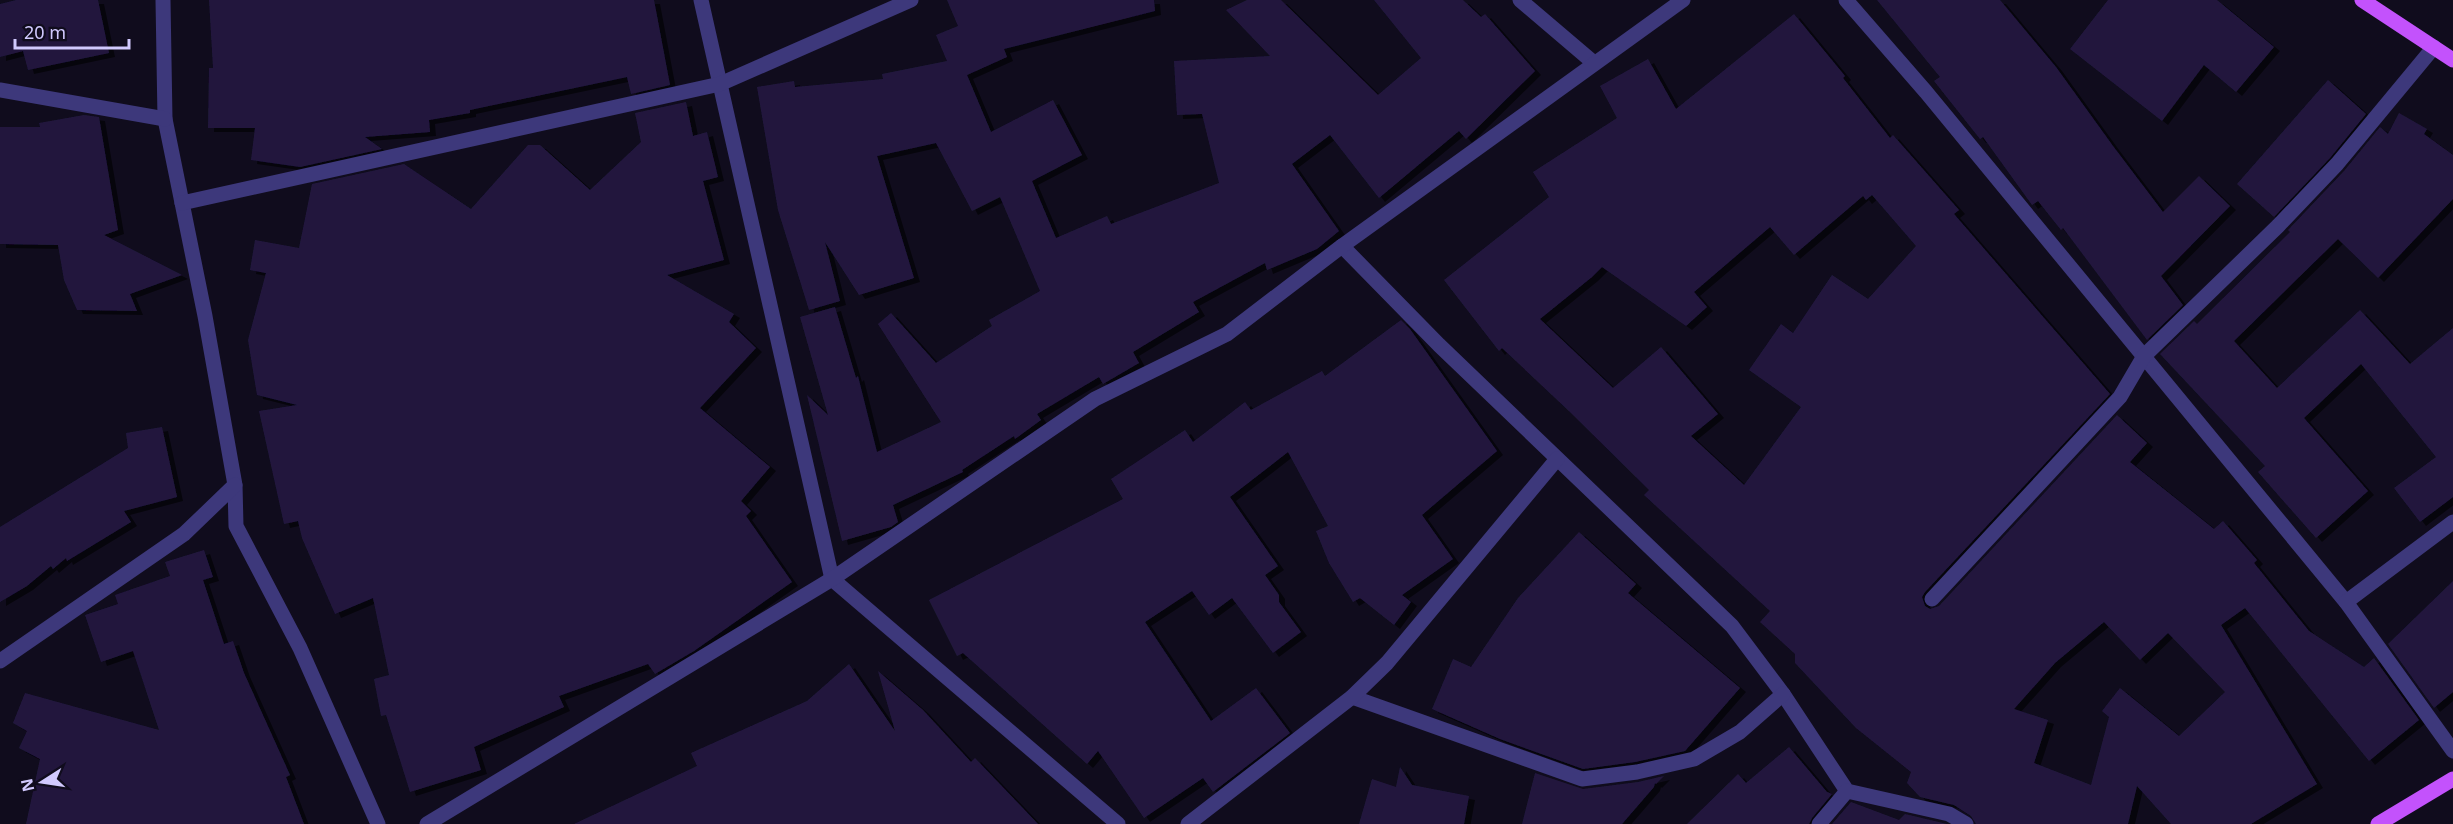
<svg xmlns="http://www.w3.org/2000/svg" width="2453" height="824" font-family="'Noto Sans',sans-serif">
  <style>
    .building { fill: #21183e; fill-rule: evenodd; filter: url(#shadow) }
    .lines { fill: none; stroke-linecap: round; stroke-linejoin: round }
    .minor { stroke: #3d387b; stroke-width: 15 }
    .major { stroke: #c352fc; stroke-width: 15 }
  </style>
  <defs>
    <filter id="shadow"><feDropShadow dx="6" dy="4" stdDeviation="0" flood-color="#0009"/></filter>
  </defs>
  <rect width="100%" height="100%" fill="#100c1d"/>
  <g class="building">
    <polygon points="16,0 98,0 109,53 28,70 23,51 0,57 0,4"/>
    <polygon points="209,0 654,0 670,85 631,94 627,77 470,110 470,113 429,120 430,132 365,137 382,149 300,167 251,160 255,128 208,128 209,68 213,68"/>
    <polygon points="947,0 1154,0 1155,11 1004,49 1007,57 967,75 991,132 1053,100 1082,155 1032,181 1056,238 1107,216 1111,224 1219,183 1202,114 1177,115 1174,61 1270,56 1226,10 1247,0 1281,0 1378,95 1421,58 1374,0 1463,0 1481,17 1485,14 1535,71 1466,139 1459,131 1379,198 1330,135 1292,164 1339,231 1317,249 1267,270 1265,263 1193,302 1199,312 1133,352 1139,363 1103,384 1099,377 1037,414 1041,420 1015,439 1014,436 962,470 963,472 893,505 898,522 891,527 842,541 807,395 828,415 800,317 835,307 856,378 858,376 877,452 941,422 878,324 891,313 936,363 992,326 989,320 1040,291 1000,197 972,211 936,143 877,156 914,278 859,295 825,242 840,301 809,310 778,210 757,87 794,81 795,87 883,79 882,74 947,61 936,35 958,26"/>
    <polygon points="1877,0 2000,0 2056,67 2113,146 2163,212 2199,176 2230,206 2161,276 2183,305 2147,340 2063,228 2061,230 2038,201 2032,205 1983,137 1980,139 1934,81 1940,77"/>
    <polygon points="2108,0 2217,0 2274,47 2236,92 2204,65 2162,121 2070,49"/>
    <path d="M 1794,14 L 1845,76 L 1843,78 L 1890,138 L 1893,135 L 1959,210 L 1954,214 L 2110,394 L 1925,592 L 1922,597 L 1925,606 L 1930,609 L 1939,606 L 2117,415 L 2147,443 L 2130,462 L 2214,529 L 2223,521 L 2257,560 L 2254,563 L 2309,631 L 2364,667 L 2374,658 L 2419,720 L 2369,761 L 2245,608 L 2221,625 L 2317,784 L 2251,824 L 2171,824 L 2137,786 L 2128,824 L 1976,824 L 1971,816 L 1954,805 L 1920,797 L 1907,783 L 1911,772 L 1856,728 L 1795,663 L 1795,654 L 1760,622 L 1770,611 L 1644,495 L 1649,490 L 1571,413 L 1502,348 L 1499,351 L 1444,280 L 1549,197 L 1533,172 L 1617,118 L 1600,86 L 1648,59 L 1676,109 ZM 1872,195 L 1916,246 L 1868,299 L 1832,275 L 1793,333 L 1781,324 L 1749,370 L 1801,407 L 1744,485 L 1691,436 L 1718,414 L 1661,347 L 1613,388 L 1540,319 L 1592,277 L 1602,267 L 1686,326 L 1707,307 L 1694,292 L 1770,227 L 1794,255 L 1863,196 L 1866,200 ZM 2104,622 L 2140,660 L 2168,633 L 2225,692 L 2179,736 L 2120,688 L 2102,711 L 2109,717 L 2091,785 L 2034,763 L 2048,720 L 2014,709 L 2055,663 Z"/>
    <polygon points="2328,80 2366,114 2330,158 2274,217 2237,184"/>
    <polygon points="686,102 693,136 707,132 718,177 703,181 724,260 667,275 734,314 729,322 756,348 700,408 770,467 741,501 751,511 746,516 792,582 694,651 655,674 648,664 559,696 564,707 474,747 481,770 410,792 386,715 381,716 374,679 389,675 373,598 335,614 302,538 298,521 284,524 259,411 297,405 257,395 248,340 266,273 250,270 255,240 299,248 312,184 404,164 471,209 528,145 540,145 590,190 641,142 635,113"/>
    <polygon points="2399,113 2427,129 2424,134 2453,155 2453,199 2378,278 2338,239 2234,341 2277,388 2360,310 2410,364 2453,328 2453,497 2420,522 2394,488 2436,457 2361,364 2304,418 2368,491 2316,538 2258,472 2265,466 2160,354 2194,321 2197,324 2290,232 2288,230 2344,171 2380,127 2388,134"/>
    <polygon points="84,115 99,117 118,230 104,235 182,275 130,294 137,311 77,310 64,280 58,245 0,244 0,127 40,127 39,123"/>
    <polygon points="1401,320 1410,329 1497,451 1422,515 1453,559 1402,595 1411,602 1394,625 1360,598 1353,602 1329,563 1316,531 1328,526 1288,452 1230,497 1278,566 1265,575 1279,595 1279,602 1301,632 1273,653 1232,598 1209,615 1192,591 1145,622 1211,721 1256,688 1290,733 1213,792 1203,778 1144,818 1098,751 1087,764 963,653 957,656 929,600 1123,499 1111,479 1185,430 1193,442 1245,402 1251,410 1322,371 1325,376"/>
    <polygon points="162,427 177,497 124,511 131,522 67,561 66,558 53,569 51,566 27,586 0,602 0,527 128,448 126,433"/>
    <polygon points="1579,532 1636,584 1628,593 1740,688 1685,751 1635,762 1583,769 1500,739 1432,709 1453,659 1471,667 1518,598"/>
    <polygon points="204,550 213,577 203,580 224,644 233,641 244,673 290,775 286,777 304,824 26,824 40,759 19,748 27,731 13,723 25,693 159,730 133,651 101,662 85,615 118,604 115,595 170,576 165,562"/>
    <polygon points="2453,581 2453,692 2434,708 2388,644"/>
    <polygon points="849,664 895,731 878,671 923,710 971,762 975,758 1038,824 574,824 697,766 691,753 807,701"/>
    <polygon points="1789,747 1827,792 1832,794 1812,818 1809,824 1687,824 1738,774 1746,783"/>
    <polygon points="1400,767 1412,785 1469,796 1464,824 1359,824 1372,779 1396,787"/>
    <polygon points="1535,773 1583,789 1638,782 1664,776 1656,784 1655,783 1654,787 1622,824 1522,824"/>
    <polygon points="1851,802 1899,820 1905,814 1947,824 1832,824"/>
  </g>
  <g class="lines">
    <g class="minor">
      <polyline points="163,0 165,119 205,316 235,485 236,526 300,648 378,824"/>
      <polyline points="701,0 832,579 1118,824"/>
      <polyline points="1520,0 1594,63"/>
      <polyline points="1846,0 1926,92 2346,602"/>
      <polyline points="0,90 165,119"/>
      <polyline points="182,203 720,84 911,0"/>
      <polyline points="1342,246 1439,345 1732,626 1783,694 1847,791 1949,814 1966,824"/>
      <polyline points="2453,522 2346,602 2453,751"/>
      <polyline points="1932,599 2120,397 2144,356 2278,226 2337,164 2434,47"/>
      <polyline points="0,661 184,534 235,485"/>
      <polyline points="1352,697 1582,779 1637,772 1694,759 1740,732 1783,694"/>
      <polyline points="427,824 832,579 1095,399 1227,334 1342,246 1683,0"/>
      <polyline points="1188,824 1352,697 1387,663 1557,459"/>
      <polyline points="1819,824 1847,791"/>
    </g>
    <g class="major">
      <polyline points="2362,0 2453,60"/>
      <polyline points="2378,824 2453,779"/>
    </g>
  </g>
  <g transform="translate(42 782) rotate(258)" stroke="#100c1d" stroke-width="4.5" paint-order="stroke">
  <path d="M0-4.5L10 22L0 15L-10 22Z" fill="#d1c9fe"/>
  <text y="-9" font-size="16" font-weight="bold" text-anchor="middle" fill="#d1c9fe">N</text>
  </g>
  <path d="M15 39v9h114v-9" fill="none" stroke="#d1c9fe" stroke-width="3"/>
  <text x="24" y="39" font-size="18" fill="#d1c9fe" stroke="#100c1d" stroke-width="4.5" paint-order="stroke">20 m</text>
</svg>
